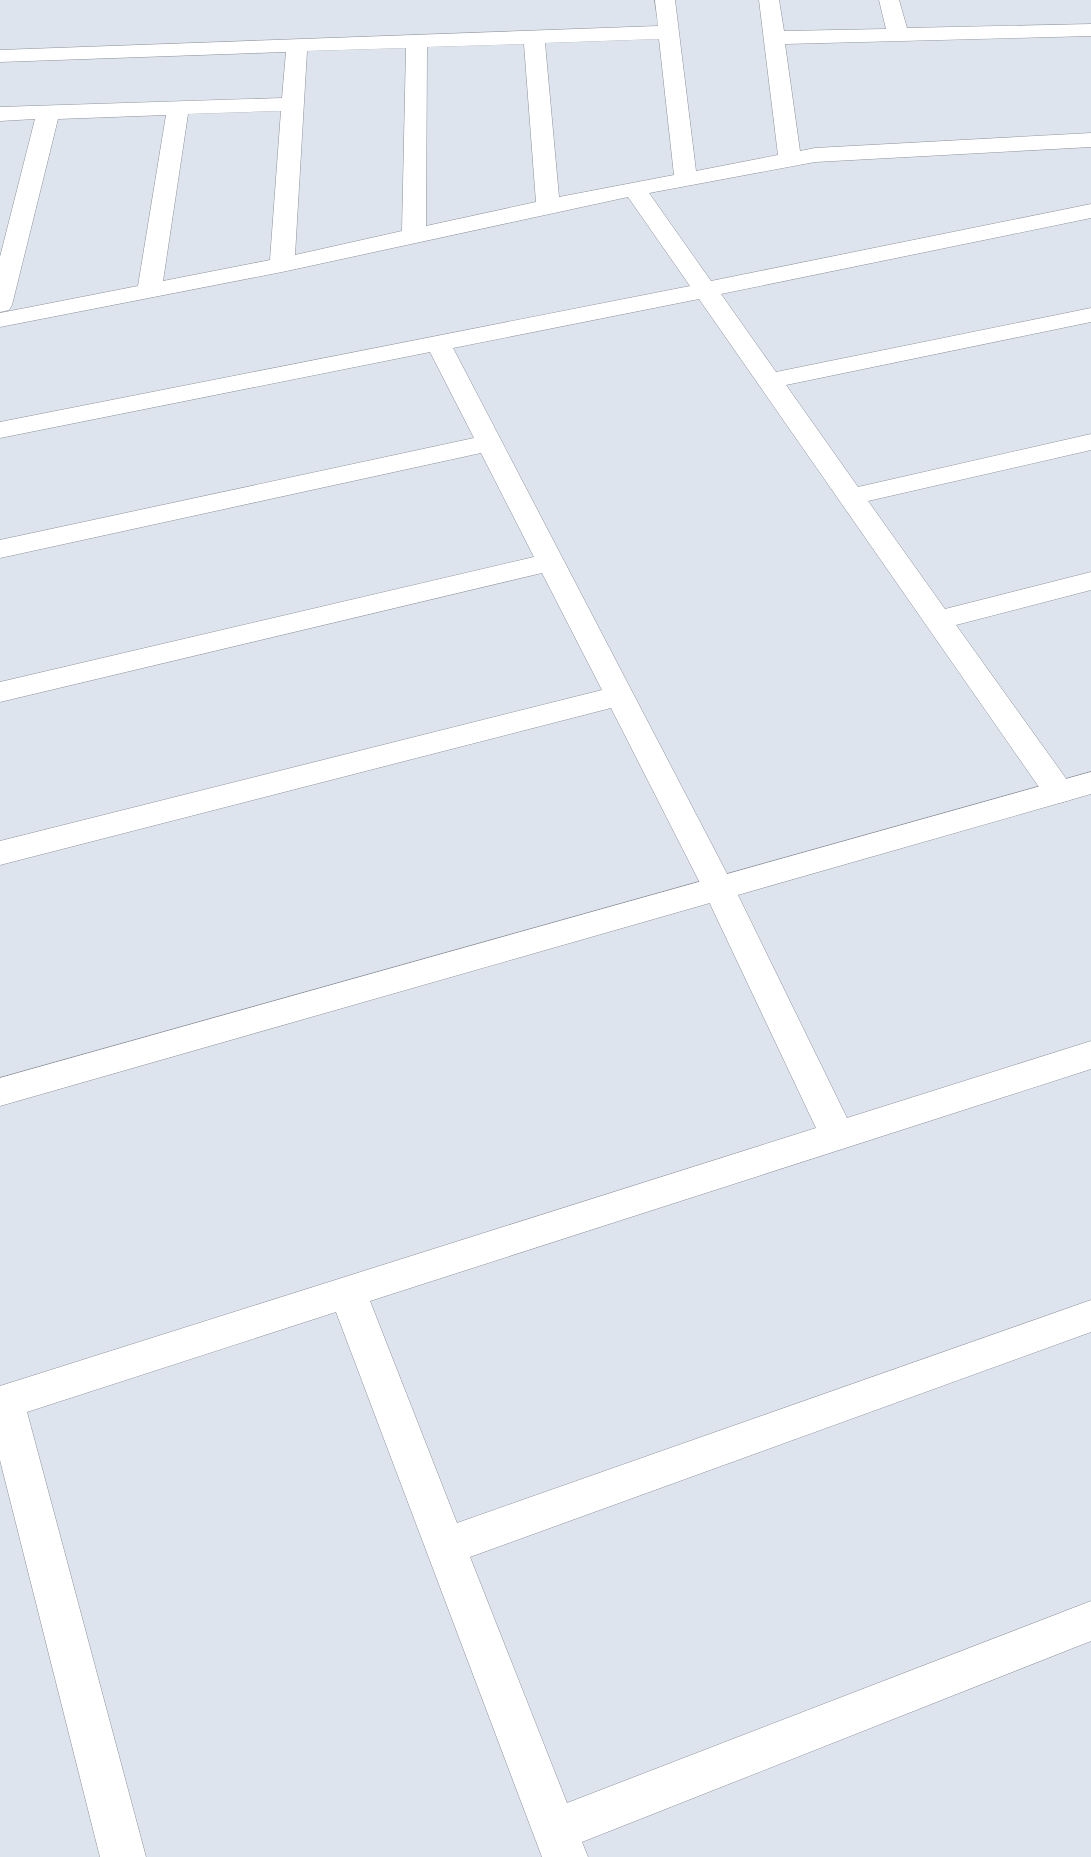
<svg xmlns="http://www.w3.org/2000/svg" width="1091" height="1857" font-family="Figtree,sans-serif">
  <style>
    .lines { fill: none; stroke-linecap: round; stroke-linejoin: round }
    .minor-casing { stroke: #8c929b; stroke-width: 1 }
    .tertiary-casing { stroke: #8c929b; stroke-width: 1 }
    .minor { fill: #fff; fill-rule: evenodd }
    .tertiary { fill: #fff; fill-rule: evenodd }
  </style>
  <rect width="100%" height="100%" fill="#dee4ee"/>
  <g class="lines">
    <defs>
      <path id="minor" d="M 655,0 L 675,0 L 696,171 L 778,155 L 759,0 L 779,0 L 784,31 L 886,29 L 879,0 L 899,0 L 907,28 L 1091,24 L 1091,36 L 785,44 L 800,151 L 815,148 L 1091,133 L 1091,147 L 815,162 L 649,193 L 711,281 L 1091,204 L 1091,218 L 721,294 L 776,372 L 1091,308 L 1091,322 L 786,385 L 858,487 L 1091,434 L 1091,450 L 868,501 L 945,609 L 1091,572 L 1091,590 L 956,625 L 1070,784 L 1075,792 L 1070,800 L 1059,803 L 1048,800 L 699,299 L 453,348 L 735,889 L 847,1118 L 1091,1041 L 1091,1069 L 370,1301 L 457,1523 L 1091,1300 L 1091,1332 L 470,1557 L 567,1803 L 1091,1601 L 1091,1641 L 582,1842 L 588,1857 L 542,1857 L 336,1312 L 27,1412 L 146,1857 L 100,1857 L 0,1460 L 0,1386 L 816,1128 L 703,889 L 611,708 L 0,865 L 0,841 L 602,690 L 542,573 L 0,702 L 0,682 L 534,557 L 481,453 L 0,558 L 0,540 L 474,438 L 430,352 L 0,438 L 0,422 L 690,286 L 628,197 L 282,272 L 0,327 L 0,313 L 138,286 L 166,115 L 58,119 L 12,305 L 9,310 L 0,312 L 0,257 L 35,119 L 0,121 L 0,107 L 282,98 L 286,52 L 0,62 L 0,50 L 658,26 ZM 659,39 L 674,175 L 559,197 L 545,43 ZM 524,44 L 536,202 L 426,226 L 427,47 ZM 406,48 L 402,231 L 295,255 L 307,51 ZM 281,111 L 270,260 L 163,281 L 188,114 Z"/>
      <polygon id="tertiary" points="1091,772 1091,794 0,1106 0,1078"/>
    </defs>
    <use href="#minor" class="minor-casing"/>
    <use href="#tertiary" class="tertiary-casing"/>
    <use href="#minor" class="minor"/>
    <use href="#tertiary" class="tertiary"/>
  </g>
</svg>
